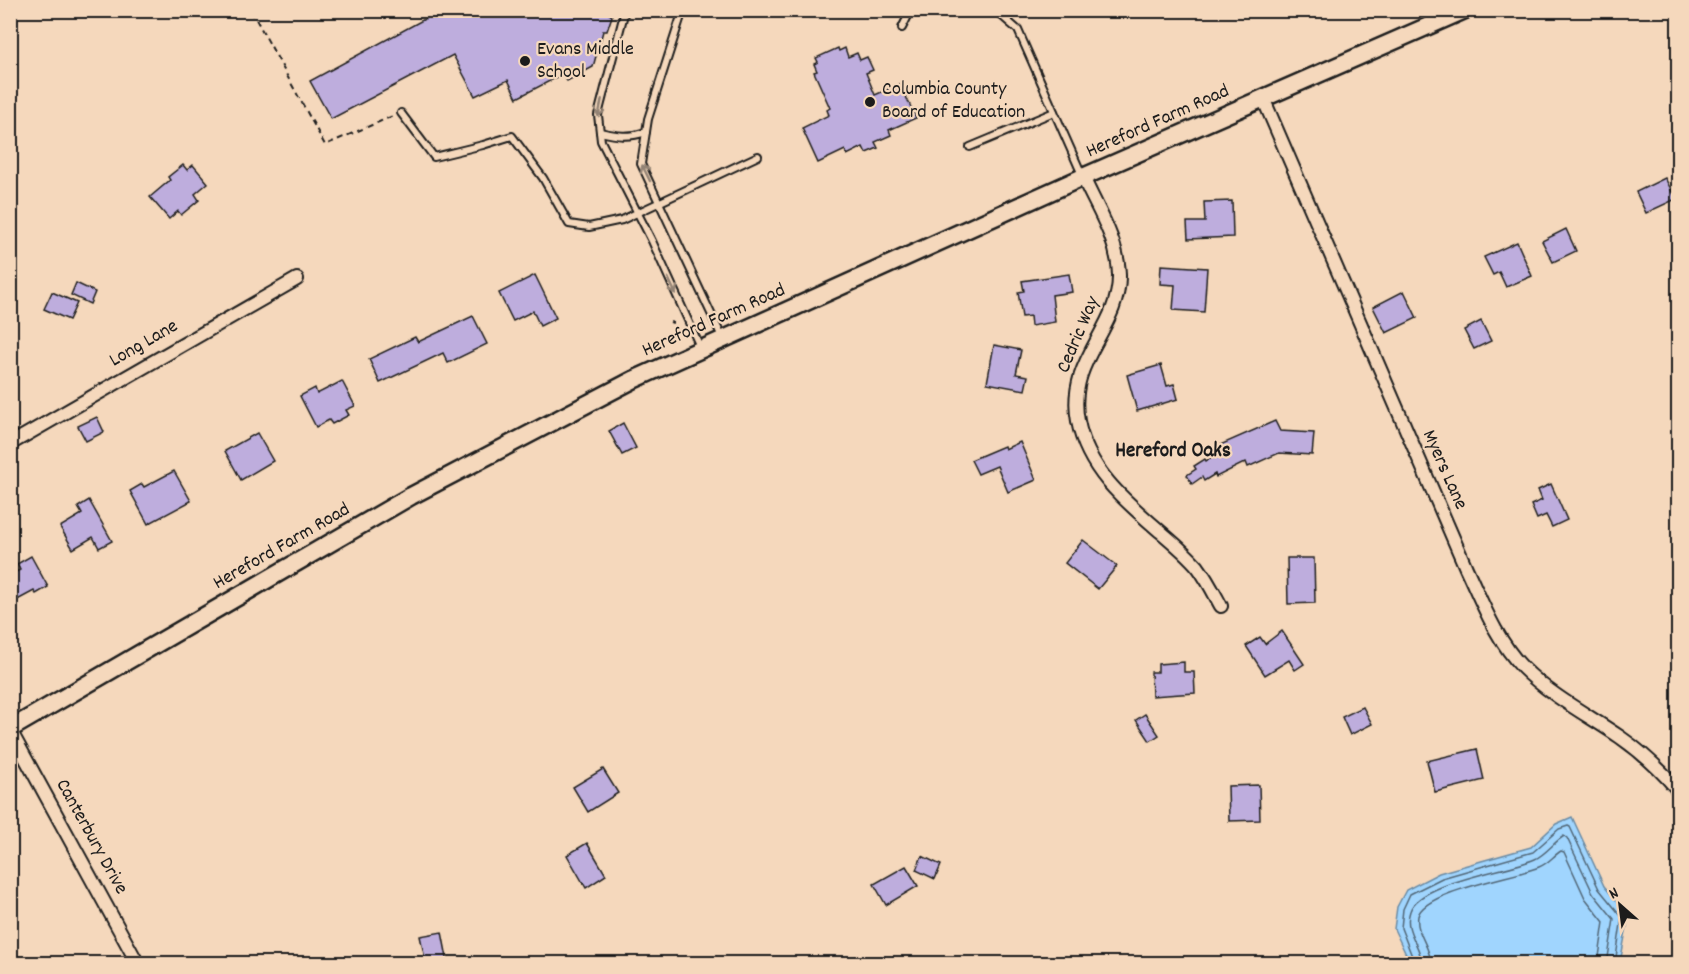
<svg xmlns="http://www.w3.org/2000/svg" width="1689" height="974" font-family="Dekko,sans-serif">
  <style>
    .water { fill: #a0d5fe; stroke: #6b8ba4; stroke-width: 1.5 }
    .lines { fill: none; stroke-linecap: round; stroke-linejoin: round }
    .shore { stroke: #516676; stroke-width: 1.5 }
    .building { fill: #beaddd; stroke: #1c1c1c; stroke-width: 1.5 }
    .lane-casing { stroke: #1c1c1c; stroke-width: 10 }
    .street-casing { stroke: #1c1c1c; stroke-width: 16 }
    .secondary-casing { stroke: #1c1c1c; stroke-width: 21 }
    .path { stroke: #1c1c1c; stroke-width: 2; stroke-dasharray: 6 4.5; stroke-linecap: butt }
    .lane { stroke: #f5d8bc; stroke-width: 6 }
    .street { stroke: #f5d8bc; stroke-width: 12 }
    .secondary { stroke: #f5d8bc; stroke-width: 16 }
    .oneway { stroke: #938374 }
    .poi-dot { fill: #1c1c1c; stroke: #f5d8bc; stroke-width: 2 }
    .labels { text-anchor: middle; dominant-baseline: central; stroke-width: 4.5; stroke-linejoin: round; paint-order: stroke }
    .poi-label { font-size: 20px; fill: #1c1c1c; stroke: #f5d8bc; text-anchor: start }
    .street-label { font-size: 20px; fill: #1c1c1c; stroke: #f5d8bc }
    .neighbourhood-label { font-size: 21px; font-weight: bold; fill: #1c1c1c; stroke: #f5d8bc }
  </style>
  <rect width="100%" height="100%" fill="#f5d8bc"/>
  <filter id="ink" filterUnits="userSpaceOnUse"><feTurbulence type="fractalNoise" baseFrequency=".0167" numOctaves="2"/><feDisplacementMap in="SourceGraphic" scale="12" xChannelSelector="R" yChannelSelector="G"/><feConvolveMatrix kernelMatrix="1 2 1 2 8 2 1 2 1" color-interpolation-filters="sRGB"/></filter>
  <g filter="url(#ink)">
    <polygon class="water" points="1572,817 1604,886 1629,915 1620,963 1410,963 1394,929 1397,907 1406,890 1439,873 1531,847 1556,824"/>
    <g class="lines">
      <g class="shore">
        <polyline points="1415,964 1401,928 1403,909 1410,894 1442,878 1533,852 1559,829 1568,826 1570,827 1599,889 1622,917 1615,964"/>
        <path d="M 1422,964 C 1421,945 1403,931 1410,911 C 1419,882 1508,871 1535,859 C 1546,854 1554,842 1564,836 L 1567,838 L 1593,893 L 1614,919 L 1607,964"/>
        <path d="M 1431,964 C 1431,947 1415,933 1418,916 C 1424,891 1516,877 1539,867 C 1548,864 1554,855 1561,851 L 1564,852 L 1585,898 L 1604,922 L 1598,964"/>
      </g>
    </g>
    <g class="building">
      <polygon points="441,10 610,10 609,14 612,16 607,31 603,31 593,67 567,81 563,74 517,98 508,80 475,96 453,55 331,119 310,81"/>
      <polygon points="838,48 839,51 845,48 848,57 857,53 860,60 867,57 873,70 866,73 875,95 900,84 916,118 889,130 891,135 875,142 878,148 866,153 863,147 847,155 845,150 818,163 802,128 829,115 827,110 830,108 814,72 817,71 814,64 818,62 816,58"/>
      <polygon points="183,165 187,170 193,165 208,183 195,194 199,200 181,215 178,211 169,219 150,197 170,180 168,177"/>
      <polygon points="1665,178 1676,199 1646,213 1636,192"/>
      <polygon points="1232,201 1233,237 1188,239 1187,222 1205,222 1204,202"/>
      <polygon points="1566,229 1576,251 1553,262 1542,241"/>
      <polygon points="1517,242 1532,276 1506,287 1499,272 1493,275 1484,257"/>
      <polygon points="1161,265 1207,268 1204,312 1173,310 1175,285 1160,284"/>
      <polygon points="1069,274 1072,292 1052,295 1055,322 1031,326 1030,316 1022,317 1018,292 1024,291 1022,281"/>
      <polygon points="535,275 556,318 540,326 533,311 513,321 499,293"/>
      <polygon points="76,283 95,292 90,304 71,295"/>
      <polygon points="1404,291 1417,318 1386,333 1373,307"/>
      <polygon points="52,292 77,303 69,320 44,309"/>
      <polygon points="473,316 487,344 448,363 443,353 380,383 369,359 415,337 418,342"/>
      <polygon points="1481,321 1491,341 1474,349 1464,330"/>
      <polygon points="994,345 1021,350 1016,374 1028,376 1025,390 987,383"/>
      <polygon points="1161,365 1167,386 1174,384 1178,399 1137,411 1127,375"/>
      <polygon points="342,381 355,406 346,410 349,415 332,424 329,420 316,427 300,396 315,388 317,394"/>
      <polygon points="97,417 104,432 86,441 78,426"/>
      <polygon points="1275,421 1280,431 1314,433 1312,455 1279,453 1248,467 1246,462 1216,477 1215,474 1204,481 1202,477 1192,484 1187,475 1196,469 1194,466 1205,459 1206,461 1223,451 1220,445"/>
      <polygon points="623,423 636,448 622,455 609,431"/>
      <polygon points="257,433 273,461 241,480 225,451"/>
      <polygon points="1020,442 1036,480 1008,492 997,466 978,474 971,460 1004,446 1005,449"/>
      <polygon points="174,471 191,501 148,524 130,491 142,484 144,487"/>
      <polygon points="1551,484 1567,520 1552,527 1546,515 1537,519 1531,505 1542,500 1538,490"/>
      <polygon points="89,500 112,541 99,548 93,537 73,549 60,527 82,514 78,507"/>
      <polygon points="1083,540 1117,566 1098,589 1065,563"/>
      <polygon points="31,556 48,587 36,594 34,591 10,604 10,575 20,570 17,564"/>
      <polygon points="1287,558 1314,558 1315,603 1288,604"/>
      <polygon points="1282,631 1304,664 1295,670 1289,660 1265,675 1246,646 1260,637 1265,644"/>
      <polygon points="1184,662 1184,672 1194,672 1195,693 1152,696 1151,672 1158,672 1158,664"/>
      <polygon points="1363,707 1372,724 1350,735 1342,717"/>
      <polygon points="1145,714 1159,735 1150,741 1136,720"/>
      <polygon points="1477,749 1484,780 1435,792 1427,761"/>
      <polygon points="603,769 618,793 588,812 573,787"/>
      <polygon points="1259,785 1260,820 1229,821 1228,786"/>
      <polygon points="587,843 606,875 586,888 567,855"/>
      <polygon points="922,856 941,865 935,879 916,870"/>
      <polygon points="906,866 918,886 886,905 874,884"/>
      <polygon points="442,932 448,963 426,963 420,936"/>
    </g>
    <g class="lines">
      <defs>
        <g id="lane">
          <polyline points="625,10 598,115 601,141 652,241 701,349"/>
          <polyline points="683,10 648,119 641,164 722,337"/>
          <polyline points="995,10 1018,30 1083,177"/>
          <polyline points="902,28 911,10"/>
          <polyline points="401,113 434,157 483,145 512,136 543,178 569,224 589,227 622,220 758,156"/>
          <path d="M 600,132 C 617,136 629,138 646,132"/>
          <polyline points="970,147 1054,112"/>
        </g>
        <g id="street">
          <path d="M 1263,98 L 1466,568 C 1482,602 1496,640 1523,668 C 1551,696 1588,715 1620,737 C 1643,753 1661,770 1678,790"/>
          <path d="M 1083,177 C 1097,209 1118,239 1119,275 C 1120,329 1066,359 1078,421 C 1087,470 1126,502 1161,532 C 1174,543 1187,554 1198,567 C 1207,579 1214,593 1221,606"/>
          <polyline points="10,444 297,279"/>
          <polyline points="10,730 138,964"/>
        </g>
        <polyline id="secondary" points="10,729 411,496 633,380 1083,177 1465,10"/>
      </defs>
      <use href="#lane" class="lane-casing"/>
      <use href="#street" class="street-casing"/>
      <use href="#secondary" class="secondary-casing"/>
      <g class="path">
        <polyline points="251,10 325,145 393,116"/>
        <polyline points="670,322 673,323"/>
      </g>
      <use href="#lane" class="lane"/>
      <use href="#street" class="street"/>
      <use href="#secondary" class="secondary"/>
    </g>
    <defs><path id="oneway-shaft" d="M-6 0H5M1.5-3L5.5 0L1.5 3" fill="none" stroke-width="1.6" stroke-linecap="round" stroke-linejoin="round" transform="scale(1.5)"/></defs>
    <g class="oneway">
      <use href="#oneway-shaft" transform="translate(600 108) rotate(101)"/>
      <use href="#oneway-shaft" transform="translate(646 173) rotate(-116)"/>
      <use href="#oneway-shaft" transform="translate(672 286) rotate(65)"/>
    </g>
  </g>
  <g class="poi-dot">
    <circle cx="525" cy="61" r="6"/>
    <circle cx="870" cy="102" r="6"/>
  </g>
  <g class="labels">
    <g class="poi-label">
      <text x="537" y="50">Evans Middle<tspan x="537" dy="23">School</tspan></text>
      <text x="882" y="90">Columbia County<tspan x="882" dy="23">Board of Education</tspan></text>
    </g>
    <g class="street-label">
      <text transform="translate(1158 122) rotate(-24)">Hereford Farm Road</text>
      <text transform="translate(714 321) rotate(-24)">Hereford Farm Road</text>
      <text transform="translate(1079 335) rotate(-67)">Cedric Way</text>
      <text transform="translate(144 344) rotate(-30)">Long Lane</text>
      <text transform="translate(1444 470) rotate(66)">Myers Lane</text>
      <text transform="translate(282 547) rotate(-30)">Hereford Farm Road</text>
      <text transform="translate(91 837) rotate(61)">Canterbury Drive</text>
    </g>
    <g class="neighbourhood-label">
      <text x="1173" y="452">Hereford Oaks</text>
    </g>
  </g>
  <rect width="1689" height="974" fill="none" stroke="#f5d8bc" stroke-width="36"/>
  <rect x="18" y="18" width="1653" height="938" fill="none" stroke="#1c1c1c" stroke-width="2" filter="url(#ink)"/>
  <g transform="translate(1620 905) rotate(332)" stroke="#f5d8bc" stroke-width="4.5" paint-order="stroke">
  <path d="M0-4.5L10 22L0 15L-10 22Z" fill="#1c1c1c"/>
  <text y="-9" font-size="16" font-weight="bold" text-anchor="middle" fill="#1c1c1c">N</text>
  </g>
</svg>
